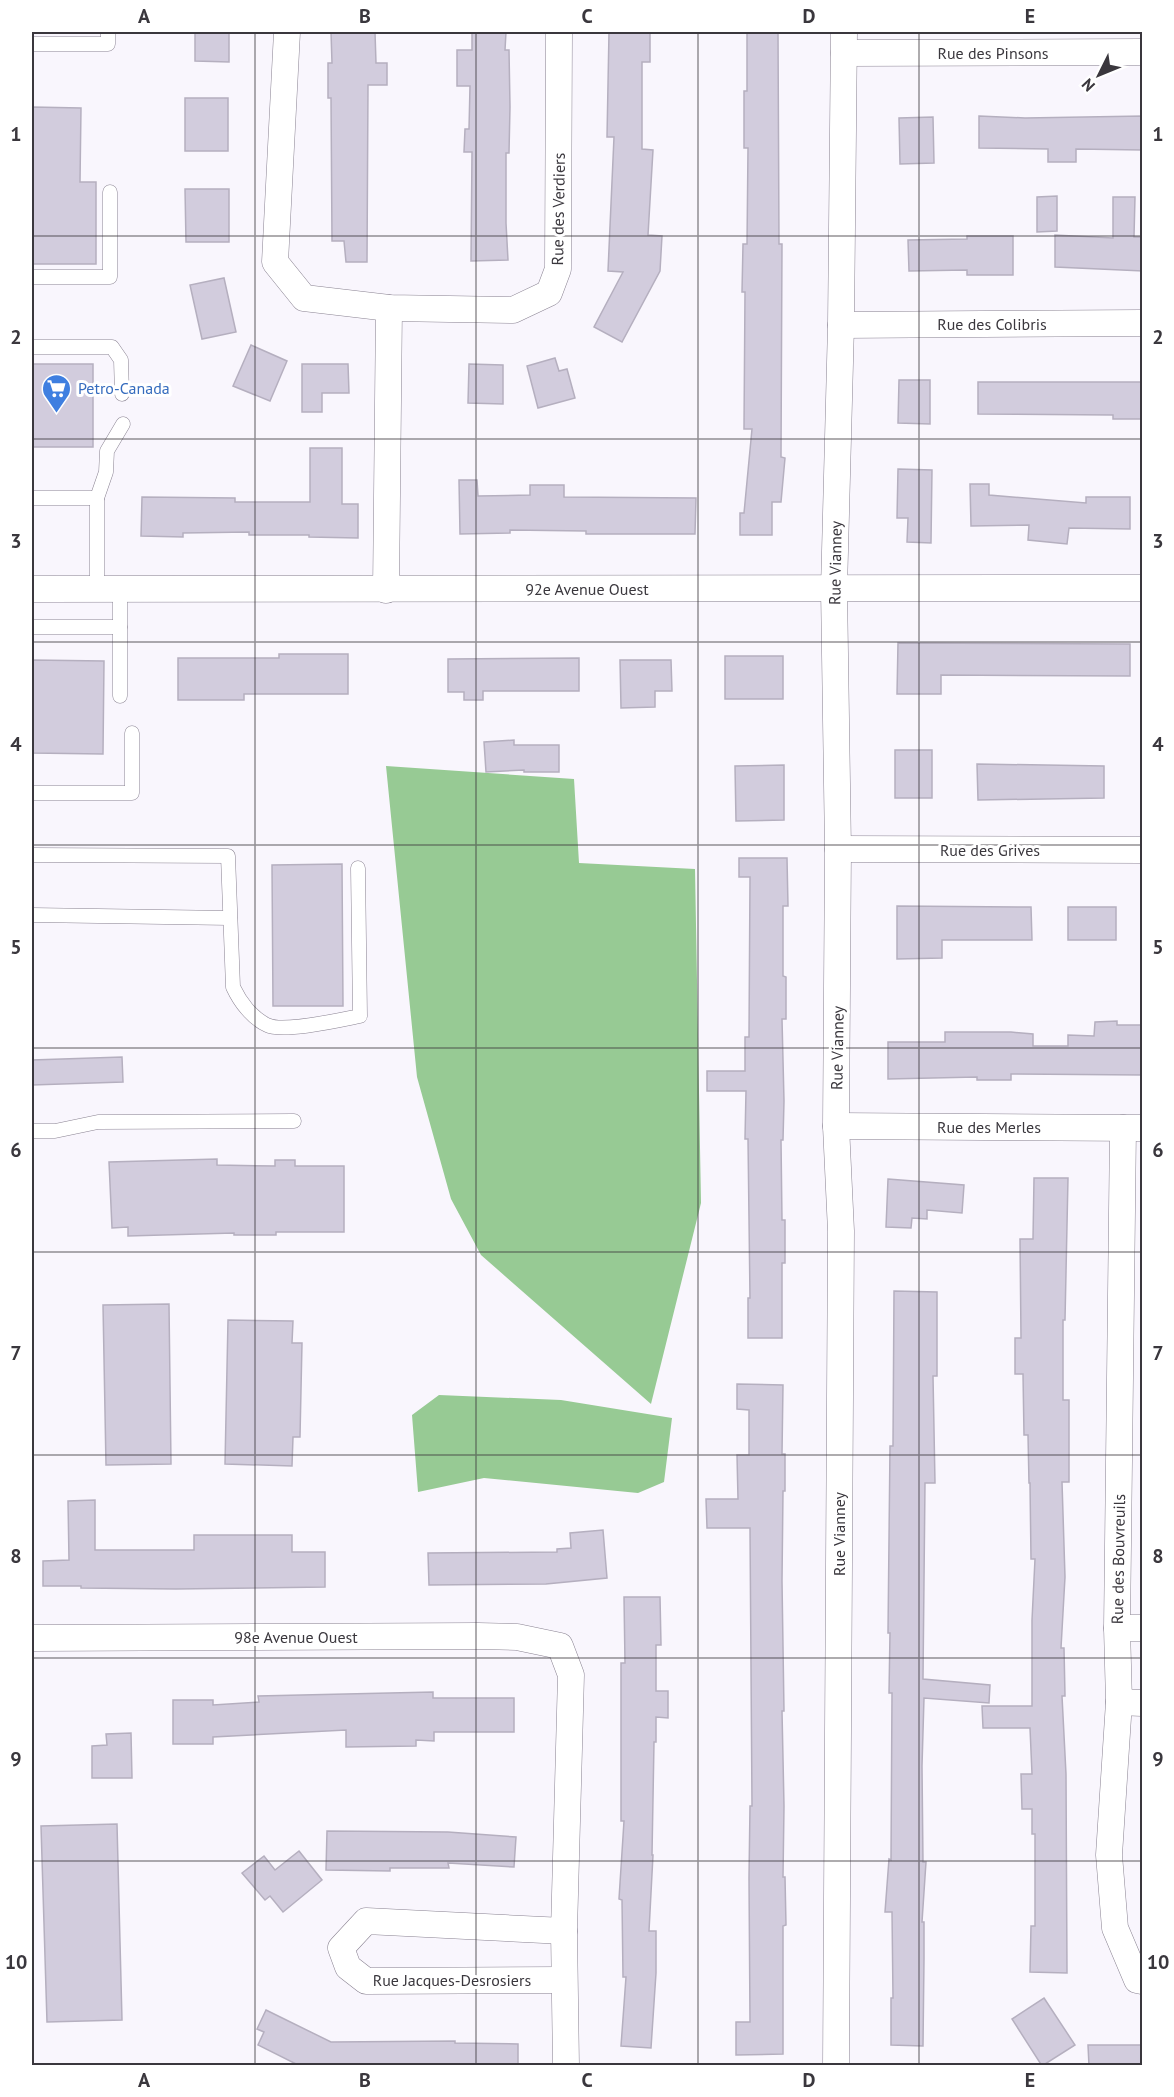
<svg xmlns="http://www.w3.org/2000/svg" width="1174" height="2097" font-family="'PT Sans',sans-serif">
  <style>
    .forest { fill: #97ca94 }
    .building { fill: #d2ccdd; stroke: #b5afbf; stroke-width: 1.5 }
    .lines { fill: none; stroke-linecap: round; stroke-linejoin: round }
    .lane-casing { stroke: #8a8392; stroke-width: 15 }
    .street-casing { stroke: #8a8392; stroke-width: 27 }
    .lane { stroke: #fff; stroke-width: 14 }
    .street { stroke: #fff; stroke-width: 26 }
    .grid { fill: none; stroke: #3a373d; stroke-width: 1.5; stroke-opacity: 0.55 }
    .labels { text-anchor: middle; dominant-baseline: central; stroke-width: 6; stroke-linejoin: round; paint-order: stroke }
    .street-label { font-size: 16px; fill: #3a373d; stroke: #fff }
    .shop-label { font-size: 16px; fill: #366cbe; stroke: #fff; text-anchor: start }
    .neatline { fill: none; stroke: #3a373d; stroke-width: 2 }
    .grid-label { font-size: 20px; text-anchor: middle; font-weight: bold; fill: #3a373d }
  </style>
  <rect width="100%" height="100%" fill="#f9f6fd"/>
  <g class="forest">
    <polygon points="386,766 574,779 579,863 695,869 701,1203 651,1404 481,1255 451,1199 417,1077"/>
    <polygon points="439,1395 561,1400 672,1418 664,1482 638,1493 484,1478 418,1492 412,1415"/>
  </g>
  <g class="building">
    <polygon points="195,32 229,32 229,62 195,61"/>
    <polygon points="331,32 375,32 376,63 387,63 387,85 368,85 367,262 346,262 344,241 332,241 331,98 328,98 328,63 332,63"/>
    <polygon points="472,32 506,32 505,50 509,50 510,107 509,153 506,153 506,223 508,260 471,261 472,152 464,152 465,129 469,129 470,86 457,86 457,50 472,50"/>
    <polygon points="609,32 650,32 650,62 642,62 642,149 653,150 648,235 662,236 660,271 622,342 594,327 623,272 608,271 614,137 607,137"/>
    <polygon points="747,32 778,32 779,244 782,244 781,457 785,458 781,502 772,502 772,535 740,535 740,513 744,513 752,429 744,429 745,292 742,292 743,244 747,244 748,148 744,148 744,91 747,91"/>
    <rect x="185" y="98" width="43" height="53"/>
    <polygon points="32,107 81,108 80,182 96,182 96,264 32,264"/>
    <polygon points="979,116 1025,118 1143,116 1143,150 1076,149 1076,162 1048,162 1048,149 979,148"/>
    <polygon points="933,117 934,163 900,164 899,118"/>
    <polygon points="185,189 229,189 229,242 186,242"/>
    <polygon points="1057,196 1057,231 1037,232 1037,197"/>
    <polygon points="1113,197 1135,197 1134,237 1143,237 1143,271 1055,267 1055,235 1113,238"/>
    <polygon points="967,236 1013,236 1013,275 967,275 967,270 909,271 908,240 967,239"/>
    <polygon points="224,278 236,332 202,339 190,285"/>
    <polygon points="251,345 287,361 270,401 233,386"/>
    <polygon points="555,358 559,371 567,369 575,398 538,408 527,366"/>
    <rect x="32" y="364" width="61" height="83"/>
    <polygon points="302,364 348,364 349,393 322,393 322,412 302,412"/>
    <polygon points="469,364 503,365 503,404 468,403"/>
    <polygon points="899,380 930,380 930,424 898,423"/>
    <polygon points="978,382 1143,382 1143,419 1113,419 1113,415 978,414"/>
    <polygon points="310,448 342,448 342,504 358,504 358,538 309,537 309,535 249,535 249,532 183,533 183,537 141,536 142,497 235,498 235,502 310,502"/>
    <polygon points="898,469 932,470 931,543 907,542 908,518 897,518"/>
    <polygon points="459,480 477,480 478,496 530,495 530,485 564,485 564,497 696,498 695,534 586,534 586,531 510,530 510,533 460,534"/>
    <polygon points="970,484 989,484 989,495 1086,503 1086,497 1130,497 1130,529 1069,528 1067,544 1028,540 1029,525 971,526"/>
    <polygon points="898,643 1130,644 1130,676 941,675 941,694 897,694"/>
    <polygon points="279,654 348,654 348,694 244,694 244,700 178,700 178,658 279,658"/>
    <rect x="725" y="656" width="58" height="43"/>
    <polygon points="579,658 579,691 483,691 483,700 464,700 464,692 448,692 448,659"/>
    <polygon points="32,660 104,661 103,754 32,753"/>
    <polygon points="620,660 671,660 672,691 655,691 655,707 621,708"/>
    <polygon points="514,740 514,745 559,745 559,772 524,772 524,770 486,772 484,742"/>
    <rect x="895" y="750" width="37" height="48"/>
    <polygon points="977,764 1104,766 1104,798 978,800"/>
    <polygon points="784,765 784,820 736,821 735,766"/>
    <polygon points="739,858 787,858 788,906 783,906 783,976 786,977 786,1019 782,1019 784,1101 783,1140 781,1140 782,1220 785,1220 785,1263 782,1263 782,1338 748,1338 748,1298 750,1298 748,1139 745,1139 746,1091 707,1091 707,1071 745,1071 745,1037 749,1037 750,877 739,877"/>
    <polygon points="342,864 343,1006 273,1006 272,865"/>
    <polygon points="897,906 1031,907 1032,940 942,940 942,958 897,959"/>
    <rect x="1068" y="907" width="48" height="33"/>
    <polygon points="1117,1021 1117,1025 1143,1025 1143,1075 1011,1074 1011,1080 977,1080 977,1077 888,1079 888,1042 945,1042 945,1032 1011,1032 1033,1034 1033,1046 1068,1046 1068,1035 1094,1036 1095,1022"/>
    <polygon points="122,1057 123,1082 32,1085 32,1060"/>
    <polygon points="217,1159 217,1165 275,1166 275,1160 295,1160 295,1166 344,1166 344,1232 276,1232 276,1235 234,1235 234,1233 128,1236 128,1227 112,1228 109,1162"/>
    <polygon points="1034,1178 1068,1178 1065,1320 1063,1320 1063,1400 1069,1400 1069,1482 1062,1482 1065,1577 1061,1648 1064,1648 1065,1696 1062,1696 1066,1774 1067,1973 1030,1972 1031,1926 1035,1926 1035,1834 1032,1834 1032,1809 1022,1809 1021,1774 1032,1774 1030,1728 983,1728 982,1706 1032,1706 1032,1620 1035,1559 1031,1559 1030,1483 1029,1483 1028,1435 1024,1435 1023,1374 1015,1374 1015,1338 1021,1338 1020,1239 1033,1239"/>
    <polygon points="888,1179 964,1185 962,1213 927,1210 927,1219 912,1218 911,1228 886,1227"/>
    <polygon points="894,1291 937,1292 937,1376 933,1376 935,1483 925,1483 923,1679 990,1685 989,1703 924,1698 922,1766 923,1862 926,1862 922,1922 924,1922 924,1959 923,2046 891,2045 891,1998 893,1998 892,1912 885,1912 889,1859 891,1860 892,1693 889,1693 890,1633 888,1633 890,1446 893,1446"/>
    <polygon points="169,1304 171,1464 106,1465 103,1305"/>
    <polygon points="228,1320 293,1321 292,1343 302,1343 300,1437 293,1437 292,1466 225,1464"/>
    <polygon points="737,1384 783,1385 782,1454 785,1454 785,1491 783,1491 782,1581 784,1711 782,1711 784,1806 783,1877 785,1877 786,1925 783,1926 783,2054 736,2055 736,2022 750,2022 749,1878 750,1806 752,1806 750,1528 707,1528 706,1499 738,1499 737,1455 749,1455 749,1410 737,1409"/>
    <polygon points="95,1500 95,1550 194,1550 194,1535 292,1535 292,1552 325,1552 325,1587 176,1589 81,1588 81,1586 43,1586 43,1561 69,1560 68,1501"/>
    <polygon points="603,1530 607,1578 546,1584 429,1585 428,1553 557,1552 557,1549 571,1548 570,1533"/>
    <polygon points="624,1597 660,1597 661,1645 656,1645 656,1691 668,1691 668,1718 656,1717 656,1742 654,1742 652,1855 653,1855 649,1931 656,1931 656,1973 651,2048 621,2046 626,1977 623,1977 622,1900 619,1899 624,1821 621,1821 621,1663 625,1663"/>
    <polygon points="433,1692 433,1698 514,1698 514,1732 434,1732 434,1741 416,1740 416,1746 346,1747 346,1730 213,1737 213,1744 173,1744 173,1700 213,1700 213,1705 259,1702 258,1696"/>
    <polygon points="131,1733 132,1778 92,1778 92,1746 107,1745 106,1734"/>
    <polygon points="117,1824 122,2020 47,2022 41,1826"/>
    <polygon points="327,1831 448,1832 516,1837 514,1867 448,1863 449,1868 390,1868 390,1871 326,1870"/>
    <polygon points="299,1851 322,1880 283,1912 270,1896 265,1900 242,1873 264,1856 275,1870"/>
    <polygon points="1044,1998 1075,2045 1042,2066 1012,2019"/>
    <polygon points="266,2010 331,2042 455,2041 455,2043 518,2044 518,2066 300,2066 258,2045 264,2032 257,2029"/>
    <polygon points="1088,2045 1143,2045 1143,2066 1089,2066"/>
  </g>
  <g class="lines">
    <defs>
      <g id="lane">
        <polyline points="32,44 108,44 108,32"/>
        <polyline points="32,277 110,277 110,192"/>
        <polyline points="32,347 112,347 121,360 122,394"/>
        <polyline points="32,498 97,498 97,589"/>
        <polyline points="97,498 106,472 107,451 123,424"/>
        <polyline points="32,627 120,627 120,589"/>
        <polyline points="120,627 120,696"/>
        <polyline points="32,793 132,793 132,733"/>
        <path d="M 32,855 L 228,856 L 233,987 C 240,1002 252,1018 267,1025 C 283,1033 340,1020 360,1016 L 358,868"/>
        <polyline points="32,915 230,918"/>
        <polyline points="32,1131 55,1131 98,1122 294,1121"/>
      </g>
      <g id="street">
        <polyline points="287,32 275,262 304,298 389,308 513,310 549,293 558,269 559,32"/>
        <polyline points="844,53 1142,52"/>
        <polyline points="841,325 1142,323"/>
        <polyline points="32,589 1142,588"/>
        <polyline points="386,590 389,308"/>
        <polyline points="838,849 1142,850"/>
        <polyline points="836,1126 1142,1128"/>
        <polyline points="1123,1128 1117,1628 1119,1702 1109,1855 1115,1928 1137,1980 1142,1981"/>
        <polyline points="1117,1628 1142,1628"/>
        <polyline points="32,1638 478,1636 517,1637 560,1646 571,1675 564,1931 566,2066"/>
        <polyline points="1119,1702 1142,1703"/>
        <polyline points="564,1931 366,1921 341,1948 348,1967 366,1981 564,1980"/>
        <polyline points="836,2066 841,1231 836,1126 838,849 834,589 841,325 844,32"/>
      </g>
    </defs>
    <use href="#lane" class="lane-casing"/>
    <use href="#street" class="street-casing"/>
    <use href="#lane" class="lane"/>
    <use href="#street" class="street"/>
  </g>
  <path class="grid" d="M 255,32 L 255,2066M 476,32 L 476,2066M 698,32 L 698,2066M 919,32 L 919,2066M 32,236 L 1142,236M 32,439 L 1142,439M 32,642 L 1142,642M 32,845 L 1142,845M 32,1048 L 1142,1048M 32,1252 L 1142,1252M 32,1455 L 1142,1455M 32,1658 L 1142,1658M 32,1861 L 1142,1861"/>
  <defs>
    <symbol id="supermarket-pin" viewBox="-11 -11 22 30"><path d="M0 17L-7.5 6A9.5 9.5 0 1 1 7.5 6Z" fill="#3f7fe0" stroke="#fff"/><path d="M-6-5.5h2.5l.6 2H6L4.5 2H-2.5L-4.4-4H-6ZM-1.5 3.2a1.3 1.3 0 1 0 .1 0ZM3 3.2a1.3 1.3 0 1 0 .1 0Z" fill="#fff"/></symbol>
  </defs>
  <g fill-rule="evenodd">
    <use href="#supermarket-pin" x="40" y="372" width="33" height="45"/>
  </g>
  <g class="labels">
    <g class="street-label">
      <text x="993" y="53">Rue des Pinsons</text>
      <text transform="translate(558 209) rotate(-89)">Rue des Verdiers</text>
      <text x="992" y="324">Rue des Colibris</text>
      <text transform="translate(835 563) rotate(-89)">Rue Vianney</text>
      <text x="587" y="589">92e Avenue Ouest</text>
      <text x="990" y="850">Rue des Grives</text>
      <text transform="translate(837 1048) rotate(-89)">Rue Vianney</text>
      <text x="989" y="1127">Rue des Merles</text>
      <text transform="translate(839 1534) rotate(-90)">Rue Vianney</text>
      <text transform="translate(1118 1559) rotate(-89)">Rue des Bouvreuils</text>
      <text x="296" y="1637">98e Avenue Ouest</text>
      <text x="452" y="1980">Rue Jacques-Desrosiers</text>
    </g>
    <g class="shop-label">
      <text x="78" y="388">Petro-Canada</text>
    </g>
  </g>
  <rect width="1174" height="2097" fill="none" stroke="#ffffff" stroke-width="66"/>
  <g transform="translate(1099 75) rotate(227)" stroke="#ffffff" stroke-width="4.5" paint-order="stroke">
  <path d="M0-4.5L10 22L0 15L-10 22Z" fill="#3a373d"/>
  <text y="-9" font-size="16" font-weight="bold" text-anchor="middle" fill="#3a373d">N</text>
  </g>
  <rect x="33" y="33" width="1108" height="2031" class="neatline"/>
  <g class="grid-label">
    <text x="144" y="23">A</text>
    <text x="365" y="23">B</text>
    <text x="587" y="23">C</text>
    <text x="809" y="23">D</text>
    <text x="1030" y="23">E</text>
    <text x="16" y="141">1</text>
    <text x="1158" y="141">1</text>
    <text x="16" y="344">2</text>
    <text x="1158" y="344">2</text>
    <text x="16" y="548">3</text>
    <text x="1158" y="548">3</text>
    <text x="16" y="751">4</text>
    <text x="1158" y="751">4</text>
    <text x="16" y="954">5</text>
    <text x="1158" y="954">5</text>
    <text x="16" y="1157">6</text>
    <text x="1158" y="1157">6</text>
    <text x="16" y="1360">7</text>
    <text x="1158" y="1360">7</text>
    <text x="16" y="1563">8</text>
    <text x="1158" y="1563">8</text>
    <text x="16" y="1766">9</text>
    <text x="1158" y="1766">9</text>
    <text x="16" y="1969">10</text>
    <text x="1158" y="1969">10</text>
    <text x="144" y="2087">A</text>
    <text x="365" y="2087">B</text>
    <text x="587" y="2087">C</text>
    <text x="809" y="2087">D</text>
    <text x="1030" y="2087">E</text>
  </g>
</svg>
